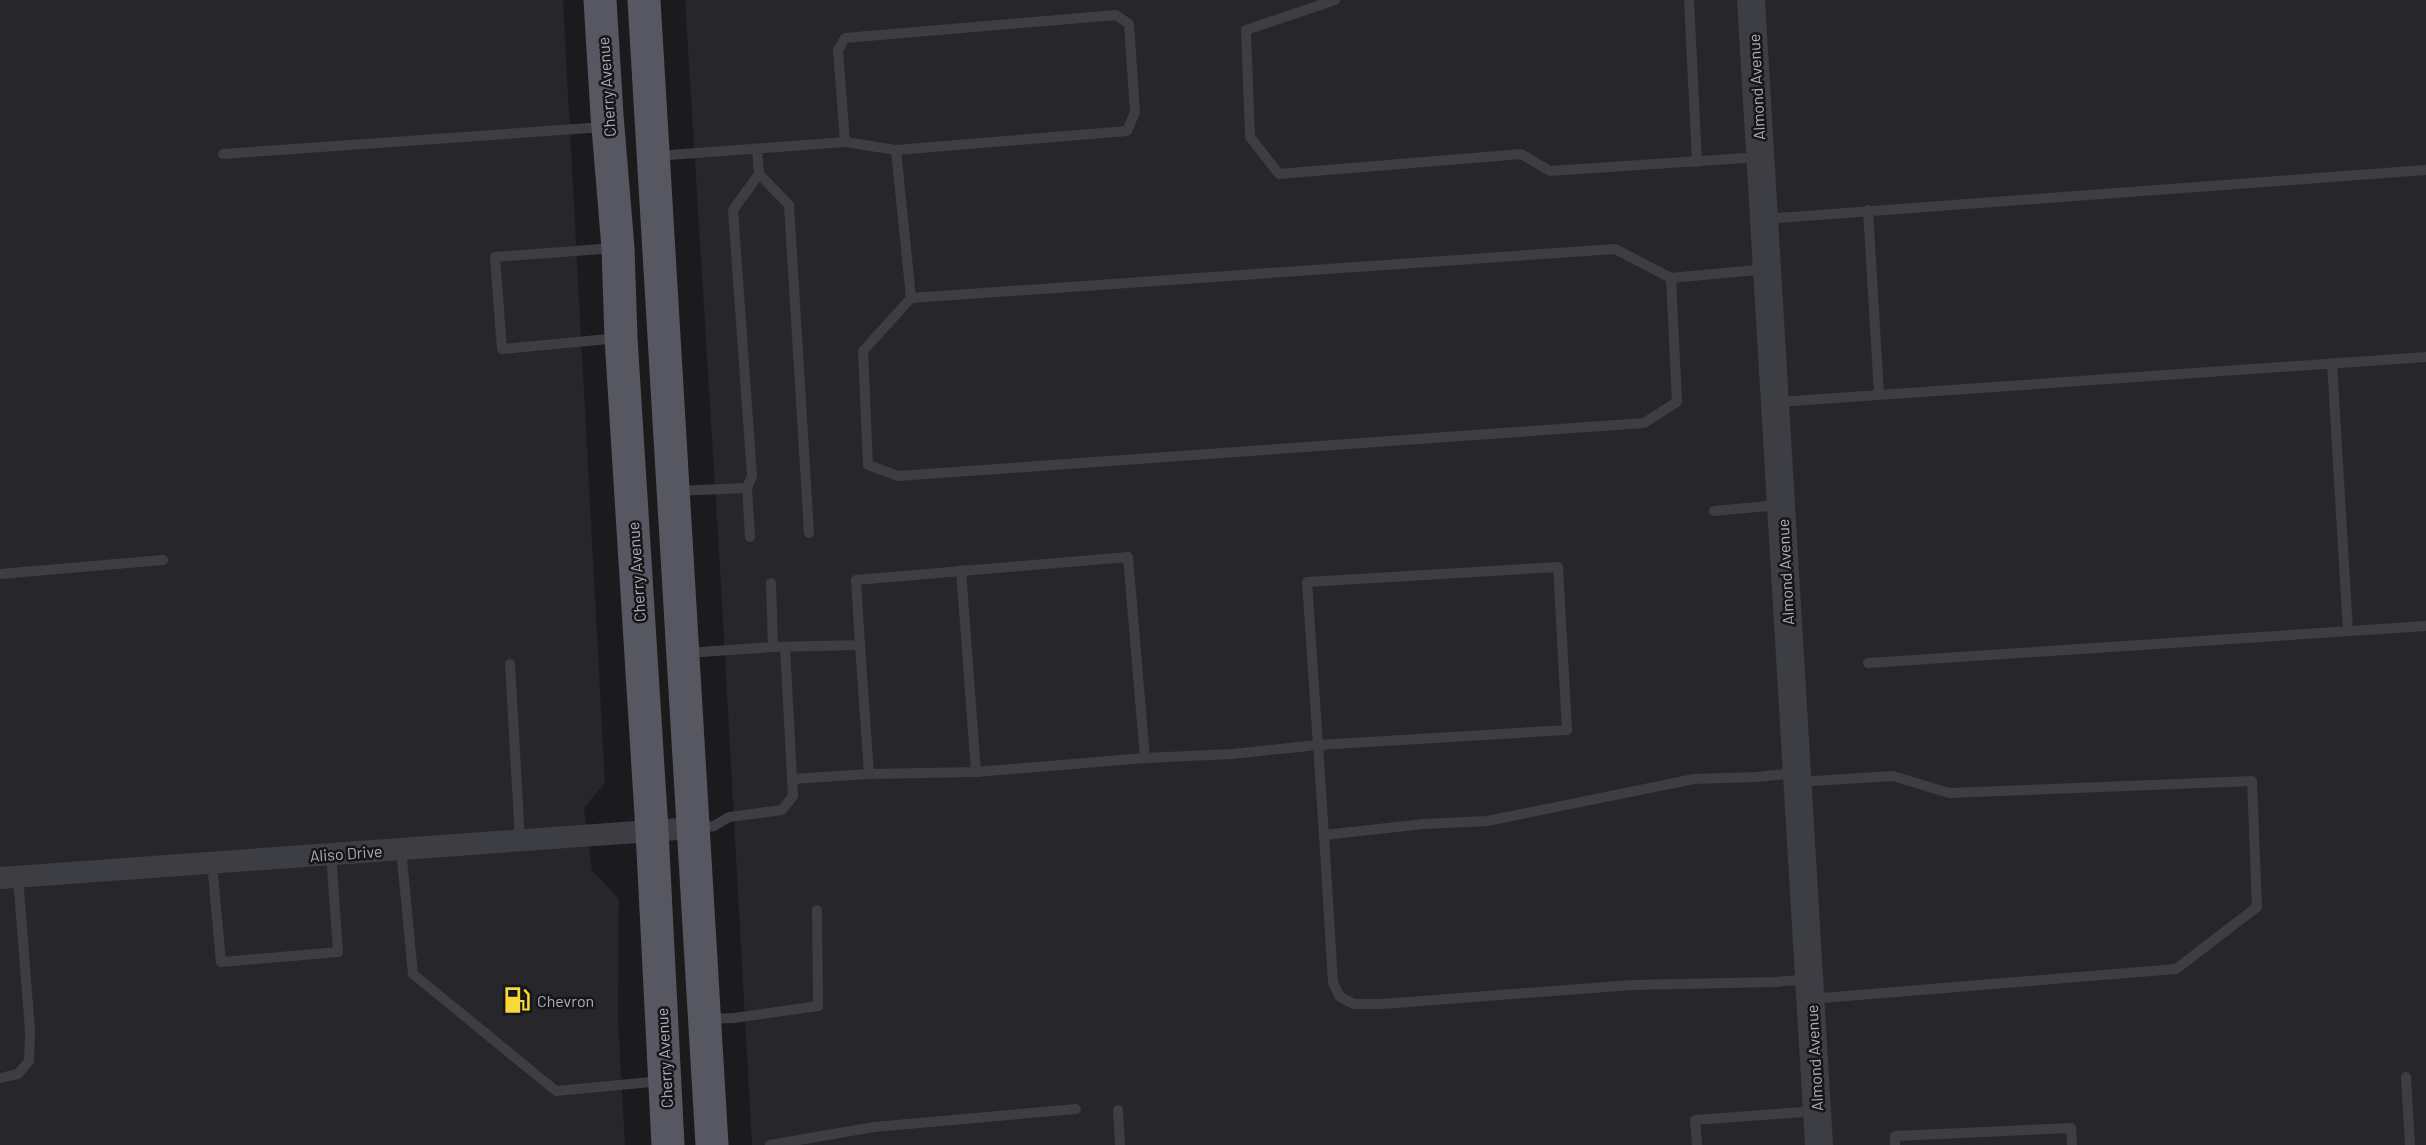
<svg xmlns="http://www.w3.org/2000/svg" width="2426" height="1145" font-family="Barlow,sans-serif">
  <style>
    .built { fill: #27262a }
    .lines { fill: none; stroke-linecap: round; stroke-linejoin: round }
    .service { stroke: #3d3d44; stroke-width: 10 }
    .minor { stroke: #3d3d44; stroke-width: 22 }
    .tertiary { stroke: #3d3d44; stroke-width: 28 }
    .primary { stroke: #575761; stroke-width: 33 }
    .labels { text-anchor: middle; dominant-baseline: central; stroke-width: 5; stroke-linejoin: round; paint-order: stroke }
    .street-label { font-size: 16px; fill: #acaebc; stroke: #161518 }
    .poi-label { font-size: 16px; fill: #acaebc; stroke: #161518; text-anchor: start }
  </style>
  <rect width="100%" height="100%" fill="#1b1a1d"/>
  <g class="built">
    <polygon points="0,0 563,0 605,783 584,808 592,870 619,899 618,1020 625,1145 0,1145"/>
    <polygon points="685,0 2426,0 2426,1145 752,1145 721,585"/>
  </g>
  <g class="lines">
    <g class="service">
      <polyline points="1335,0 1246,30 1250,137 1279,174 1521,154 1550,171 1760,157"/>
      <polyline points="1689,0 1697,162"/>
      <polyline points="757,149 759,174"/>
      <polyline points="896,150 1127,131 1135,112 1129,24 1116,15 845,38 838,50 845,142 896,150 911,298"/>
      <polyline points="223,154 604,127"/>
      <polyline points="656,156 845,142"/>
      <polyline points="1868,210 1879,394"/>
      <polyline points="1764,219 2426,170"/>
      <polyline points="615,248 495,257 502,349 619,338"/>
      <polyline points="1671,278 1615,249 911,298 863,351 868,465 898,476 1644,423 1677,402 1671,278 1767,269"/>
      <polyline points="2332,363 2348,631"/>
      <polyline points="1777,402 2426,357"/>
      <polyline points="747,488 750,537"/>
      <polyline points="675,491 747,488 752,476 733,210 759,174 789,205 809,533"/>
      <polyline points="1714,511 1779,505"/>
      <polyline points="961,570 976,772"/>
      <polyline points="0,574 163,560"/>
      <polyline points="773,647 860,645 869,774 976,772 1145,758 1128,557 856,580 860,645"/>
      <polyline points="686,653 773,647 771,583"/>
      <polyline points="1868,663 2426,626"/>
      <polyline points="510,664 520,840"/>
      <polyline points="1145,758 1232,754 1318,745 1307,582 1558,567 1567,730 1318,745 1324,835"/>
      <polyline points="1796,773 1757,777 1694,779 1487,821 1424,824 1324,835 1333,983 1340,997 1354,1004 1383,1004 1632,985 1776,982 1808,979"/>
      <polyline points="792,779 869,774"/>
      <polyline points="1798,782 1893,776 1949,793 2252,781 2257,907 2176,969 1810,999"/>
      <polyline points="697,828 714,826 729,817 782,810 793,796 785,647"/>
      <polyline points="401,849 413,974 556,1091 662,1081"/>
      <polyline points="212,863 221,962 338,952 331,854"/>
      <polyline points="708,1019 734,1018 818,1006 817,910"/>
      <polyline points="2406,1077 2410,1145"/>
      <polyline points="0,1078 18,1074 29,1061 30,1031 18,877"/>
      <polyline points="1118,1110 1120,1145"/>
      <polyline points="770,1145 874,1127 1076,1109"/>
      <polyline points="1697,1145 1695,1120 1817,1111"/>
      <polyline points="1895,1145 1895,1136 2071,1128 2072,1145"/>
    </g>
    <polyline class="minor" points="0,878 692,828"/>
    <polyline class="tertiary" points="1751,0 1819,1145"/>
    <g class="primary">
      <polyline points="600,0 607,115 618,248 621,338 652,831 668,1145"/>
      <polyline points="644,0 712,1145"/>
    </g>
  </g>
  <defs>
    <symbol id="fuel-bare" viewBox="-9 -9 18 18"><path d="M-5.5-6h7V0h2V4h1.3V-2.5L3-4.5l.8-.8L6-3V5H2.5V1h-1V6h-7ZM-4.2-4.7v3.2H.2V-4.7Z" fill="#f8d937" stroke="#161518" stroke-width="2.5" paint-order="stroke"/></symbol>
  </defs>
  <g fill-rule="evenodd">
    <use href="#fuel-bare" x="498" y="981" width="38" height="38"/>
  </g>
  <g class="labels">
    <g class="street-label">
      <text transform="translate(606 87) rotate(-94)">Cherry Avenue</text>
      <text transform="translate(1756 87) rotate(-93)">Almond Avenue</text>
      <text transform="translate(636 572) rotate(-94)">Cherry Avenue</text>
      <text transform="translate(1785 572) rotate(-93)">Almond Avenue</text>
      <text transform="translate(346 853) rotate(-4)">Aliso Drive</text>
      <text transform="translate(664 1058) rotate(-93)">Cherry Avenue</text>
      <text transform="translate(1814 1058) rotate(-93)">Almond Avenue</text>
    </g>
    <g class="poi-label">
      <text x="537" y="1000">Chevron</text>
    </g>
  </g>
</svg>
